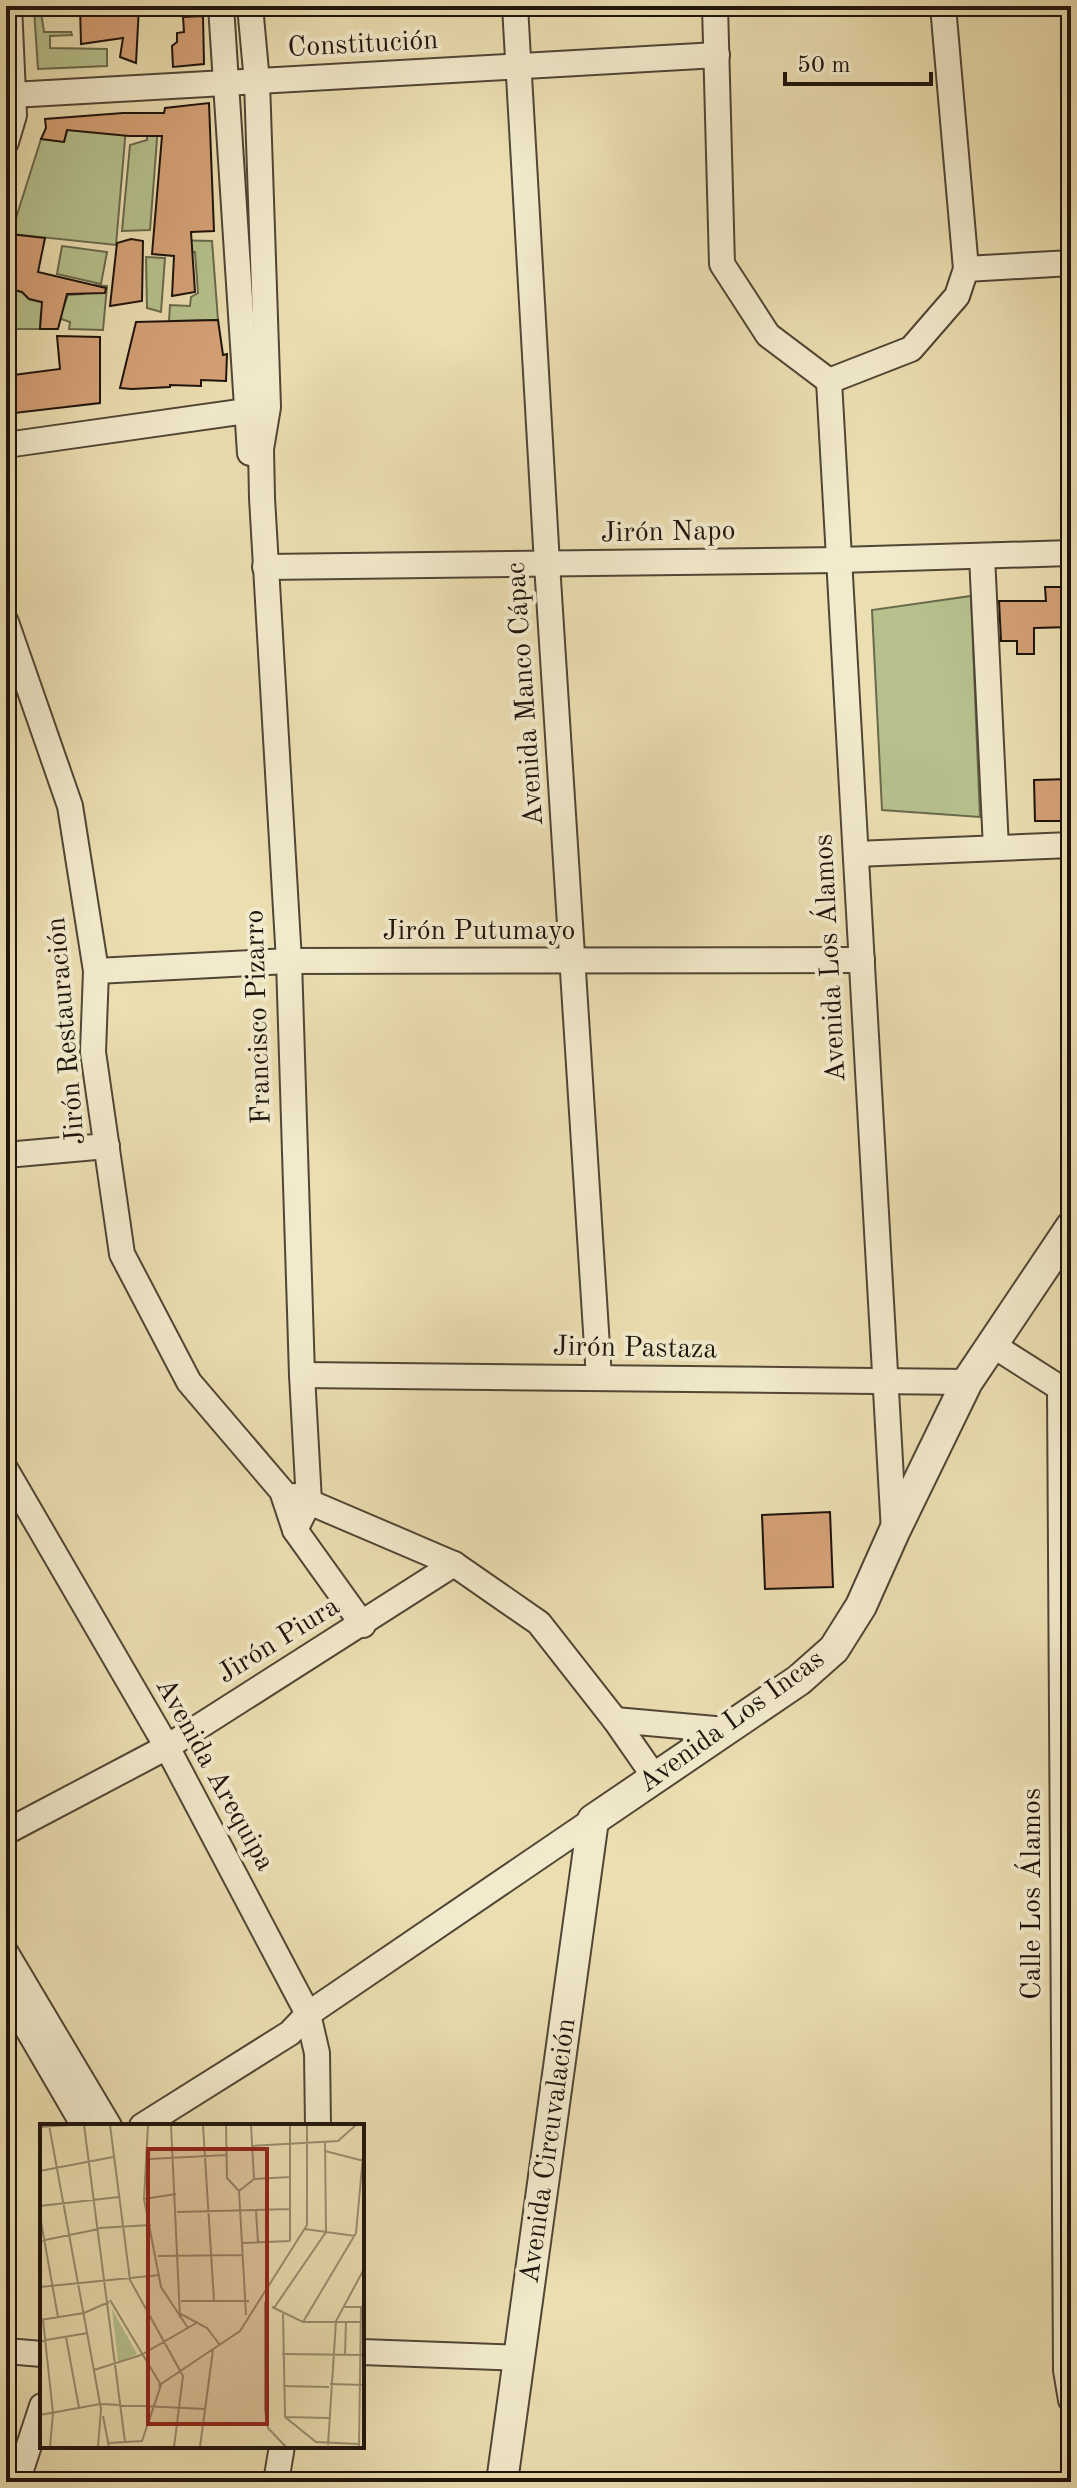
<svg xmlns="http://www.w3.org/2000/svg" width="1077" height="2488" font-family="'Old Standard TT',serif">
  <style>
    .green { fill: #b6c18d; stroke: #6a6a4c; stroke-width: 2 }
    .building { fill: #d5a177; stroke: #1e140c; stroke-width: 2 }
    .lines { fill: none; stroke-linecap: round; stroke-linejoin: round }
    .minor-casing { stroke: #514635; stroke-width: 28 }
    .tertiary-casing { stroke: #514635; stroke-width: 34 }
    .minor { stroke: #f2eacc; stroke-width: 24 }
    .tertiary { stroke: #f2eacc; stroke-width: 30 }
    .labels { text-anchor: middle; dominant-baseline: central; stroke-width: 8; stroke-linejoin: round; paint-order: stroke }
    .street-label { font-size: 28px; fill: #1e140c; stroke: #f2eacc }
    .inset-road { fill: none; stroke: #998d6f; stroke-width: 2 }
    .view { fill: #8f2418; fill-opacity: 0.15; stroke: #8f2418; stroke-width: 4 }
    .inset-edge { fill: none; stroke: #1e140c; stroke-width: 4 }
  </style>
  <rect width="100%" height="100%" fill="#ebdeb1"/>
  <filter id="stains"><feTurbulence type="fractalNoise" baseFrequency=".0025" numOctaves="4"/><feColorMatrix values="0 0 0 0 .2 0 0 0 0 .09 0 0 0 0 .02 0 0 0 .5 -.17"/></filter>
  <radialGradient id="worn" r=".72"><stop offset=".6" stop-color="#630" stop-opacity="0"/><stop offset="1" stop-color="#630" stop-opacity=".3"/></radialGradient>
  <g class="green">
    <polygon points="34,9 41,12 44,32 71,32 72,35 50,36 50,48 107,49 107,66 38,69"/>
    <polygon points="159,113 150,230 122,231 130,145 147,140 147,114"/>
    <polygon points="127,116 116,245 11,234 41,139 64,142 67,130"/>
    <polygon points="168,240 212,241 218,320 169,321 170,305 190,306 191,297 198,293 195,252 170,253"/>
    <polygon points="62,246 107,252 101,284 57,274"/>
    <polygon points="146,257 165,258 161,312 147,308"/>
    <polygon points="90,285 107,286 103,330 69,329 70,322 41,312 40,329 13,329 13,313 6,312 6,288 22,292 29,299 63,308 68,295 83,294"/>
    <polygon points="971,596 980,817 882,810 872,610"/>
  </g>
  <g class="building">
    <polygon points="80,6 139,6 136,63 120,57 123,38 81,44"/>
    <polygon points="203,16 204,64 173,67 172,46 177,42 177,33 184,32 183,17"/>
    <polygon points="209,103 214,231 191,232 195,292 172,296 174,256 152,254 162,136 129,136 67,130 64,142 41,139 46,128 45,119 123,113 164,113 165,108"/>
    <polygon points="10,234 45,238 38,272 106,288 105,293 67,294 58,329 40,329 42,302 29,299 22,292 6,288 6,248"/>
    <polygon points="131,239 143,241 142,301 110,306 117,243"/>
    <polygon points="218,320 223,355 227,354 226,381 201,380 201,386 170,385 170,387 132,389 120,388 136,322"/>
    <polygon points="57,336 100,337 100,403 6,414 6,376 60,369"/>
    <polygon points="1045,587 1071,587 1071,627 1034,628 1034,654 1017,654 1017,641 1001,641 999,601 1046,601"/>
    <polygon points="1070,779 1070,821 1035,821 1034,780"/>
    <polygon points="830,1512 833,1587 765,1589 762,1515"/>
  </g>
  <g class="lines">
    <defs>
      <g id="minor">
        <polyline points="221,6 250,453"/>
        <polyline points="250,6 257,82 268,407 261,449 262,498 289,961 302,1375 309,1502 295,1530"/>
        <polyline points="515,6 547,564 599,1378"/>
        <polyline points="715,6 722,264 768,335 829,381"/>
        <polyline points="12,95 717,55"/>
        <polyline points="6,142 14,115 9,6"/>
        <polyline points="966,269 1071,263"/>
        <polyline points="829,381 894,1532"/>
        <polyline points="829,381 911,349 957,296 966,269 943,6"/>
        <polyline points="6,445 261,409"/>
        <polyline points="982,556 996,848"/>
        <polyline points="265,567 839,560 1071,553"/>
        <polyline points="6,622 70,806 96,971 93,1052 122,1254 189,1382 282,1491 295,1530 363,1625"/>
        <polyline points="856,854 1071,845"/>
        <polyline points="96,971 289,961 862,960"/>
        <polyline points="6,1155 107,1146"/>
        <polyline points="991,1344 1071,1395"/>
        <polyline points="302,1375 967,1382"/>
        <polyline points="1060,1388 1066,2370 1071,2400"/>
        <polyline points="6,1470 167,1747 308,2014 317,2053 318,2126"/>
        <polyline points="295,1496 454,1564 539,1623 615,1720 656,1779"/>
        <polyline points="615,1720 726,1730"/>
        <polyline points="6,1832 167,1747 454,1564"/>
        <polyline points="6,1953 109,2126"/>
        <polyline points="6,1992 84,2126"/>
        <polyline points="142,2126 290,2033 308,2014 593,1820"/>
        <polyline points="6,2351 42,2354"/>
        <polyline points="362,2352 521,2358"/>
        <polyline points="17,2482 42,2406"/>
        <polyline points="276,2482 282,2446"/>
      </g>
      <polyline id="tertiary" points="502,2482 593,1820 799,1680 834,1649 861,1606 894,1532 967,1382 1071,1227"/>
    </defs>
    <use href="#minor" class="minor-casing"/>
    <use href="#tertiary" class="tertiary-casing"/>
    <use href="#minor" class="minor"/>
    <use href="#tertiary" class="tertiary"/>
  </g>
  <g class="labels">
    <g class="street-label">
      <text transform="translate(363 45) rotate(-3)">Constitución</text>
      <text transform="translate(668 533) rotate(-1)">Jirón Napo</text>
      <text transform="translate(526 694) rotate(-94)">Avenida Manco Cápac</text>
      <text x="479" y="932">Jirón Putumayo</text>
      <text transform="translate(831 958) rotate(-93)">Avenida Los Álamos</text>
      <text transform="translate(259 1017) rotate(-92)">Francisco Pizarro</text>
      <text transform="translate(67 1031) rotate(-95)">Jirón Restauración</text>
      <text transform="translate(635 1349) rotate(1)">Jirón Pastaza</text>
      <text transform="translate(279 1641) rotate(-32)">Jirón Piura</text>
      <text transform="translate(732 1722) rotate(-36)">Avenida Los Incas</text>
      <text transform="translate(214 1775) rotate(61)">Avenida Arequipa</text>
      <text transform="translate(1033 1894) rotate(-90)">Calle Los Álamos</text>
      <text transform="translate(549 2151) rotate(-82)">Avenida Circuvalación</text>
    </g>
  </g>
  <g transform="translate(40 2124)">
    <rect width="324" height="324" fill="#ebdeb1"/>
    <path d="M 72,185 L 97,230 L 78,238 Z" fill="#b6c18d"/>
    <path class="inset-road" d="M 9,1 L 61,285 L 58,323M 44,1 L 85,318M 70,1 L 90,156 L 143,252 L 134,323M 108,1 L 104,75 L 121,163 L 148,204M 131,1 L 140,194M 163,1 L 174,177M 186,1 L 187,54 L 199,67M 250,1 L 250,117M 0,3 L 31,1M 211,22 L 298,17 L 316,1M 285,27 L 324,37M 109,35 L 187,31M 0,47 L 73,33M 214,55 L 250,53M 199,67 L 206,191M 199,67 L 214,55 L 211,1M 104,75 L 136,70M 0,82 L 79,73M 216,86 L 218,119M 137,88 L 250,85M 0,92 L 18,193M 59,104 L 111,101M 265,105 L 315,112M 0,117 L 59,105M 202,119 L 250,117M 118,132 L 203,131M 0,163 L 120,151M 141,177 L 209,177M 225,178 L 225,286 L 228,304 L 246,323M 232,183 L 263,198 L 320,198M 303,183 L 321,183 L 319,322M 234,184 L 286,108 L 285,18M 243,188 L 245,293 L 276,318 L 319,320M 139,189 L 167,204 L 180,221M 0,196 L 44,189 L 69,178M 3,196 L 13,289 L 10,323M 263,198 L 316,109 L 324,21M 26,213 L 39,284M 0,217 L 48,209M 242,230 L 324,231M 305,231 L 306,197M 54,246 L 101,231 L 158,198M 290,260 L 324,261M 118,262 L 200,207 L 267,101 L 267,1M 243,262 L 289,263M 0,291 L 60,280 L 165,285M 63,292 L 69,323M 245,293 L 289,294M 69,319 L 102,317 L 121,261 L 70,176M 288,321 L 296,197 L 324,145M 160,323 L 173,226"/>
    <path class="view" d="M 108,25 L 227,25 L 227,300 L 108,300 Z"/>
    <rect width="324" height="324" class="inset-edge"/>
  </g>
  <rect width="1077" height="2488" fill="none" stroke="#ebdeb1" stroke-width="32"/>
  <rect x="8" y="8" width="1061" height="2472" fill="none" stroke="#1e140c" stroke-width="4"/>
  <rect x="16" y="16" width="1045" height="2456" fill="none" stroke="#1e140c" stroke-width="2"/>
  <path d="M785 72v12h146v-12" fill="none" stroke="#1e140c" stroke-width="4"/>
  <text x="797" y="72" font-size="24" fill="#1e140c" stroke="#f2eacc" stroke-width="6" paint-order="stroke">50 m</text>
  <rect width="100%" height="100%" filter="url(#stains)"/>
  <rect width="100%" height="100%" fill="url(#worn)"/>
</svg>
